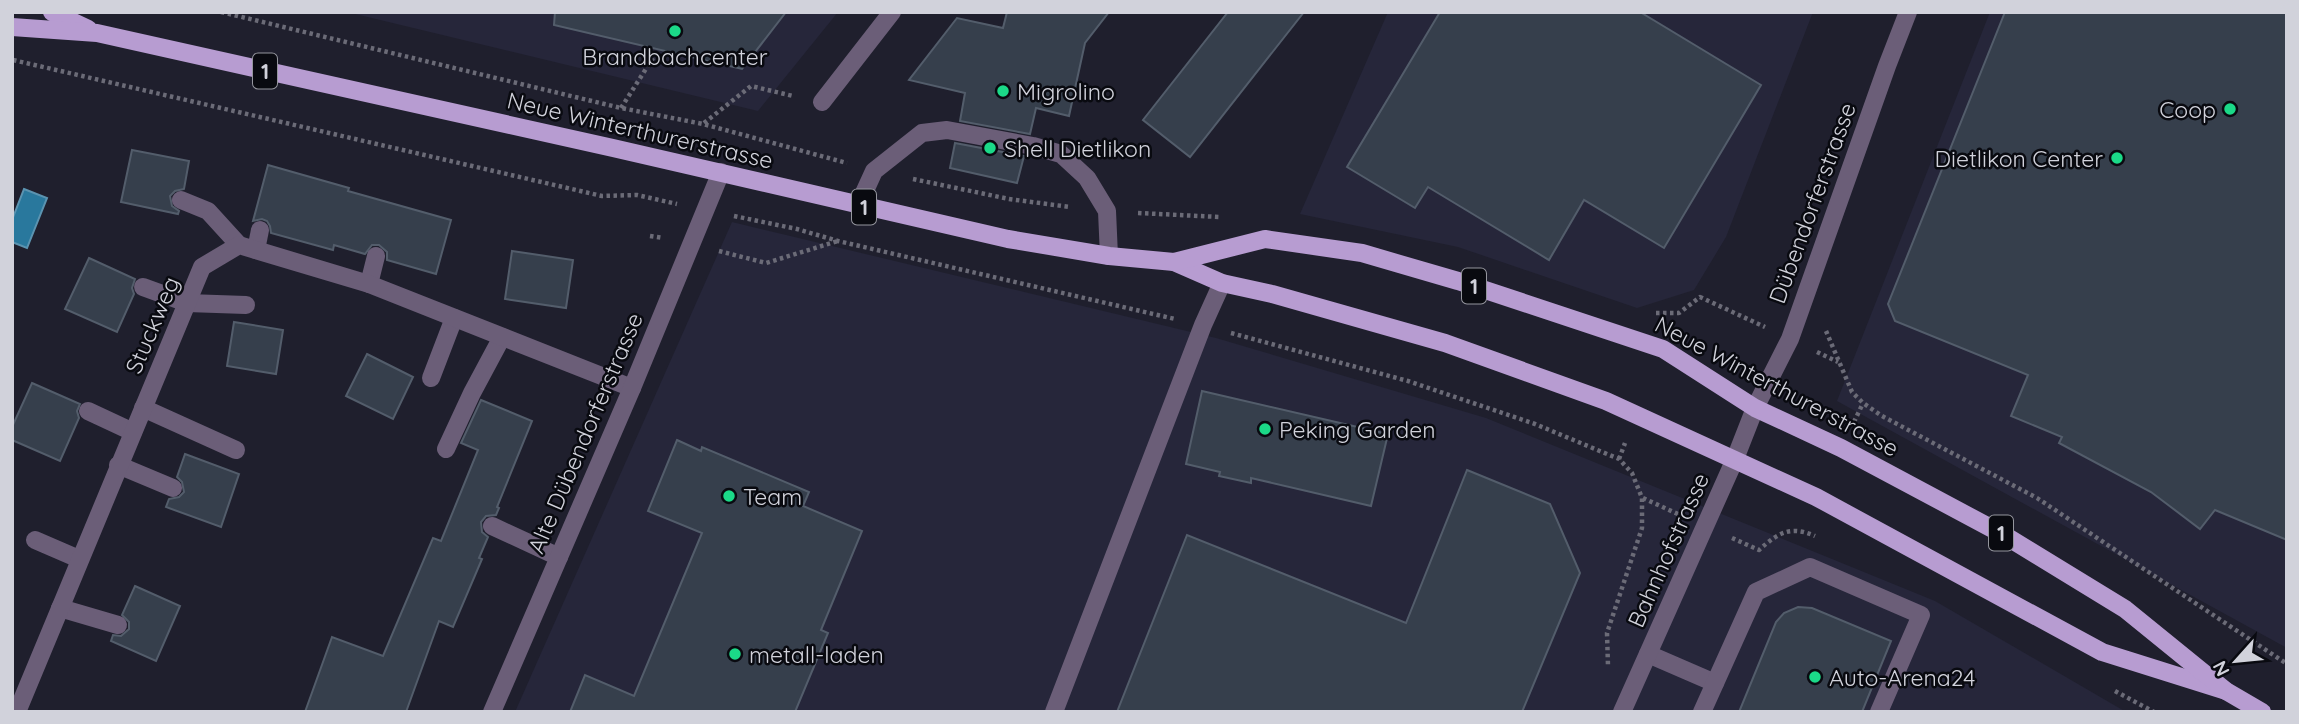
<svg xmlns="http://www.w3.org/2000/svg" width="2299" height="724" font-family="Quicksand,sans-serif">
  <style>
    .built { fill: #26263a }
    .water { fill: #29789d; stroke: #5b93b0; stroke-width: 2 }
    .building { fill: #363f4c; stroke: #535d6b; stroke-width: 2 }
    .lines { fill: none; stroke-linecap: round; stroke-linejoin: round }
    .path { stroke: #6b6b77; stroke-width: 4.5; stroke-dasharray: 3.5 3.5; stroke-linecap: butt }
    .minor { stroke: #6b5e78; stroke-width: 18 }
    .major { stroke: #b79cd1; stroke-width: 18 }
    .poi-dot { fill: #1bd988; stroke: #090a10; stroke-width: 2.5 }
    .labels { text-anchor: middle; dominant-baseline: central; stroke-width: 5; stroke-linejoin: round; paint-order: stroke }
    .shield { fill: #090a10; stroke: #95969e; stroke-width: 2 }
    .shield-label { font-size: 21px; font-weight: bold; fill: #d1d2db }
    .poi-label { font-size: 23px; fill: #d1d2db; stroke: #090a10; text-anchor: start }
    .street-label { font-size: 23px; fill: #d1d2db; stroke: #090a10 }
  </style>
  <rect width="100%" height="100%" fill="#1f1f2d"/>
  <g class="built">
    <polygon points="347,12 838,12 758,111"/>
    <polygon points="1388,12 1813,12 1726,237 1694,290 1637,308 1458,247 1300,214"/>
    <polygon points="1990,12 2287,12 2287,648 1837,401"/>
    <polygon points="732,222 1216,338 1486,418 1935,601 2126,712 515,712"/>
  </g>
  <polygon class="water" points="24,189 47,198 27,248 12,242 12,220"/>
  <g class="building">
    <polygon points="555,12 786,12 742,69 554,25"/>
    <polygon points="1007,12 1109,12 1085,43 1069,116 1036,108 1030,134 960,121 965,93 909,80 957,18 1003,28"/>
    <polygon points="1228,12 1304,12 1190,157 1143,120"/>
    <polygon points="1440,12 1640,12 1761,85 1664,248 1584,200 1549,260 1428,187 1415,208 1347,167"/>
    <polygon points="2005,12 2287,12 2287,540 2215,510 2200,529 2151,492 2059,443 2062,437 2011,416 2028,375 1895,321 1888,304"/>
    <polygon points="955,143 1024,156 1017,183 950,168"/>
    <polygon points="132,150 189,161 184,189 175,191 170,196 172,206 179,211 178,214 121,202"/>
    <polygon points="268,165 349,188 348,191 451,220 436,274 387,260 387,252 379,245 372,245 365,254 334,245 333,250 271,233 270,226 267,221 262,219 253,221"/>
    <polygon points="512,251 573,260 566,308 505,299"/>
    <polygon points="89,258 135,279 132,288 134,294 117,332 65,309"/>
    <polygon points="234,322 283,330 276,374 227,366"/>
    <polygon points="367,354 413,377 393,419 346,396"/>
    <polygon points="32,383 80,404 77,411 79,418 60,461 12,440 12,427"/>
    <polygon points="1202,391 1388,434 1371,506 1251,478 1251,483 1219,476 1220,472 1186,464"/>
    <polygon points="481,400 532,421 497,507 499,508 496,515 486,516 481,522 482,532 488,537 479,558 482,559 453,627 439,621 406,712 305,712 332,637 383,656 433,538 441,541 478,450 461,443"/>
    <polygon points="677,440 701,451 702,447 809,492 803,506 862,531 821,630 828,633 795,712 570,712 585,675 634,696 702,533 648,511"/>
    <polygon points="185,454 239,474 221,527 166,507 169,499 179,497 184,492 182,482 177,477"/>
    <polygon points="1467,470 1550,504 1580,573 1522,712 1117,712 1187,535 1406,623"/>
    <polygon points="135,586 180,606 156,661 111,641 113,635 121,636 129,629 129,622 122,615"/>
    <polygon points="1798,607 1812,608 1891,641 1862,712 1739,712 1776,622 1784,613"/>
  </g>
  <g class="lines">
    <g class="path">
      <polyline points="221,12 621,108 703,124 847,163"/>
      <polyline points="13,60 602,196 637,195 677,204"/>
      <polyline points="621,108 658,50"/>
      <polyline points="704,123 751,86 793,96"/>
      <polyline points="913,179 1009,199 1070,207"/>
      <polyline points="1138,213 1220,217"/>
      <polyline points="734,216 797,229 838,241 1175,319"/>
      <polyline points="650,236 663,238"/>
      <polyline points="719,251 766,263 838,241"/>
      <polyline points="1656,313 1679,313 1700,297 1765,327"/>
      <polyline points="1826,331 1852,392 1863,403 1882,416 2037,498 2287,664"/>
      <polyline points="1231,333 1408,381 1535,424 1619,459 1632,473 1642,498 1642,528 1607,633 1608,666"/>
      <polyline points="1817,352 1838,362"/>
      <polyline points="1854,422 1863,403"/>
      <polyline points="1619,459 1625,443"/>
      <polyline points="1643,498 1680,515"/>
      <path d="M 1732,538 L 1759,550 C 1778,533 1790,525 1815,536"/>
      <polyline points="2115,691 2154,712"/>
    </g>
    <g class="minor">
      <polyline points="822,102 892,12"/>
      <polyline points="181,200 208,211 239,245"/>
      <polyline points="858,206 874,171 922,133 947,130 1033,146 1061,154 1087,178 1107,211 1109,256"/>
      <polyline points="256,250 260,230"/>
      <polyline points="369,284 376,256"/>
      <polyline points="143,287 187,303 246,305"/>
      <polyline points="431,378 454,318"/>
      <polyline points="143,408 236,450"/>
      <polyline points="88,411 133,432"/>
      <polyline points="446,449 472,393 502,337"/>
      <polyline points="118,465 173,488"/>
      <polyline points="492,526 559,557"/>
      <polyline points="35,540 79,559"/>
      <polyline points="60,608 118,625"/>
      <polyline points="1648,654 1715,683"/>
      <polyline points="17,712 202,267 239,245 369,284 632,388"/>
      <polyline points="492,712 632,388 721,172"/>
      <polyline points="1054,712 1203,325 1222,283"/>
      <polyline points="1622,712 1735,459 1755,408 1790,339 1887,66 1908,12"/>
      <polyline points="1702,712 1756,592 1810,567 1921,615 1879,712"/>
    </g>
    <g class="major">
      <polyline points="52,12 88,29"/>
      <polyline points="12,27 97,33 613,148 1008,239 1109,256 1174,262 1222,283 1272,294 1445,343 1606,401 1816,497 2102,652 2226,691"/>
      <polyline points="1174,262 1265,239 1362,253 1458,281 1663,349 1755,408 1841,448 2004,535 2125,609 2226,691 2262,712"/>
    </g>
  </g>
  <g class="poi-dot">
    <circle cx="675" cy="31" r="7"/>
    <circle cx="1003" cy="91" r="7"/>
    <circle cx="2230" cy="109" r="7"/>
    <circle cx="990" cy="148" r="7"/>
    <circle cx="2117" cy="158" r="7"/>
    <circle cx="1265" cy="429" r="7"/>
    <circle cx="729" cy="496" r="7"/>
    <circle cx="735" cy="654" r="7"/>
    <circle cx="1815" cy="677" r="7"/>
  </g>
  <g class="labels">
    <g class="shield">
      <rect x="253" y="53.5" width="24" height="35" rx="5"/>
      <rect x="852" y="189.5" width="24" height="35" rx="5"/>
      <rect x="1462" y="268.5" width="24" height="35" rx="5"/>
      <rect x="1989" y="515.5" width="24" height="35" rx="5"/>
    </g>
    <g class="shield-label">
      <text x="265" y="71">1</text>
      <text x="864" y="207">1</text>
      <text x="1474" y="286">1</text>
      <text x="2001" y="533">1</text>
    </g>
    <g class="poi-label">
      <text x="675" y="56" text-anchor="middle">Brandbachcenter</text>
      <text x="1017" y="91">Migrolino</text>
      <text x="2216" y="109" text-anchor="end">Coop</text>
      <text x="1004" y="148">Shell Dietlikon</text>
      <text x="2103" y="158" text-anchor="end">Dietlikon Center</text>
      <text x="1279" y="429">Peking Garden</text>
      <text x="743" y="496">Team</text>
      <text x="749" y="654">metall-laden</text>
      <text x="1829" y="677">Auto-Arena24</text>
    </g>
    <g class="street-label">
      <text transform="translate(640 130) rotate(13)">Neue Winterthurerstrasse</text>
      <text transform="translate(1812 203) rotate(-70)">Dübendorferstrasse</text>
      <text transform="translate(152 325) rotate(-67)">Stuckweg</text>
      <text transform="translate(1777 386) rotate(28)">Neue Winterthurerstrasse</text>
      <text transform="translate(585 433) rotate(-67)">Alte Dübendorferstrasse</text>
      <text transform="translate(1668 550) rotate(-66)">Bahnhofstrasse</text>
    </g>
  </g>
  <rect width="2299" height="724" fill="none" stroke="#d1d2db" stroke-width="28"/>
  <g transform="translate(2236 661) rotate(243)" stroke="#090a10" stroke-width="5" paint-order="stroke">
  <path d="M0-5L12 26L0 18L-12 26Z" fill="#d1d2db"/>
  <text y="-10" font-size="19" font-weight="bold" text-anchor="middle" fill="#d1d2db">N</text>
  </g>
</svg>
